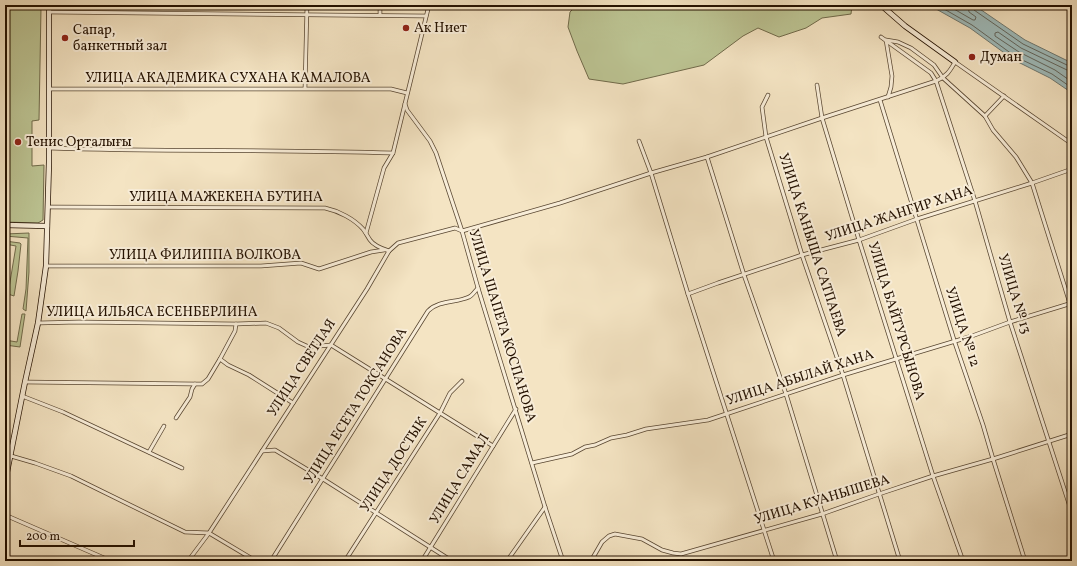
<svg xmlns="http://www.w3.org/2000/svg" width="1077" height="566" font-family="Vollkorn,serif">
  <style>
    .green { fill: #bcc493; stroke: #706a4a }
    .water { fill: #9fbcbc; stroke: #6e7871 }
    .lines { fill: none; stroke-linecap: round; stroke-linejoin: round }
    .shore { stroke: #62665e; stroke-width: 1 }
    .street-casing { stroke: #584631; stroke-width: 4.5 }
    .secondary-casing { stroke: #241100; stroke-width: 6 }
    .street { stroke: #f8edd8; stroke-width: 3 }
    .secondary { stroke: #f8edd8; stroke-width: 4.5 }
    .poi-dot { fill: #8f2418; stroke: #f8edd8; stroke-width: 1.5 }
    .labels { text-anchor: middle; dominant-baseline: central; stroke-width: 4; stroke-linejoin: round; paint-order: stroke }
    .poi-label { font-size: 14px; fill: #241100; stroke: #f8edd8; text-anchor: start }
    .street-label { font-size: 14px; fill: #241100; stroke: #f8edd8 }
  </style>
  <rect width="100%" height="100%" fill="#f4e4c3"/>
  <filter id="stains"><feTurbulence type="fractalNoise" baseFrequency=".005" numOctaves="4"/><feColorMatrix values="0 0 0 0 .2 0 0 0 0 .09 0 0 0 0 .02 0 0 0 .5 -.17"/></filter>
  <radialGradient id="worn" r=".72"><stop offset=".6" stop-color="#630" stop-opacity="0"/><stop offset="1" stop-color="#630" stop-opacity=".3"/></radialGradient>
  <g class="green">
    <polygon points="5,5 38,5 38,7 41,8 39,120 32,121 32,166 44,165 43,220 38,223 5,222"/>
    <polygon points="577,5 852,5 851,14 822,18 806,28 779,37 758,28 743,36 704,65 623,84 589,79 577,51 568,27 570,12"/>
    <polygon points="29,233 29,272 26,311 23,309 26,289 28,238 5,236 5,234"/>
    <polygon points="5,241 20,243 21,244 18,271 14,296 8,294 16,246 5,244"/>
    <polygon points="22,314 25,314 20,347 5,345 5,340 17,342"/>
  </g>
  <polygon class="water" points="929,5 974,5 1025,40 1072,63 1072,93 1050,78 1014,60 970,28"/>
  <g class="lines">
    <g class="shore">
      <polyline points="937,5 972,25 1016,57 1052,74 1072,88"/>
      <polyline points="947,5 973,20 975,20 976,17 969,12 968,5"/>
      <polyline points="973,5 973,8 974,10 1023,44 1069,66 1072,66"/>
      <polyline points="1072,71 1067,70 1021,48 998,32 995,33 995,36 1019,52 1055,70 1072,82"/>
    </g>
    <defs>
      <g id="street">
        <polyline points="49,12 426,16"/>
        <polyline points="380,15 380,5"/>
        <polyline points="881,37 931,73 936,81 975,201 1010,322 1072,513"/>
        <polyline points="817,85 822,118 859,240 933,476 963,561"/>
        <polyline points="305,88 307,5"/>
        <polyline points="49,89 391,89 407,93"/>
        <polyline points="768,95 762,107 766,137 802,255 843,375 900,561"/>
        <polyline points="888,97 891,87 892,76 886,40 898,42 911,48 934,65 943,78 985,116 993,130 1016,157 1032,183 1072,310"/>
        <polyline points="880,100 954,340 983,425 993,459 1025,561"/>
        <polyline points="405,104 407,110 430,141 436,153 462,231 478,288 545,507 563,561"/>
        <polyline points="985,116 1004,96"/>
        <polyline points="639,141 651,173 688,294 774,561"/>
        <path d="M 49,148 C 163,152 278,149 393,153"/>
        <polyline points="707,157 744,275 786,394 837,561"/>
        <path d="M 48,207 L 325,208 C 339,211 354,219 363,229 C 366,233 368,237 370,240 C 374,246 383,249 389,251"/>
        <polyline points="366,233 384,168 393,153 429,5"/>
        <polyline points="46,266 261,266 301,263 319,269 371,252 384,250"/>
        <polyline points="688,294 718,283 802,255 859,240 917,219 1032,183 1072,169"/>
        <polyline points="38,323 79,322 236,324 266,323 279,328 298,342 309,347 331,345 493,446"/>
        <polyline points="220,359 235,331 236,324"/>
        <polyline points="25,382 195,384 202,384 208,379 220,359 228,365 249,375 293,403"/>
        <polyline points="22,396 63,412 182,468"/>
        <polyline points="176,418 190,397 192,389 195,384"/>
        <polyline points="262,451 275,450 323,479 452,561"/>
        <polyline points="149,452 164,426"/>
        <polyline points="11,456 35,463 71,476 185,532 209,533 256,561"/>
        <polyline points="532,463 572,454 585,447 595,445 611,438 627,435 646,429 708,420 843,375 972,336 1010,322 1072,303"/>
        <polyline points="5,515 111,561"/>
        <path d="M 188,561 L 209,533 L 367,289 L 389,251 L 398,243 L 455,228 L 462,231 L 560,203 L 651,173 L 707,157 L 822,118 L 936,81 C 946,77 950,71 955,62 L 1072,144"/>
        <path d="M 271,561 L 428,311 C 439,300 456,303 469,297 C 472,296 475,291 478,288"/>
        <polyline points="345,561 440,413 450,393 462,381"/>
        <polyline points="422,561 516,409"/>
        <polyline points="507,561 545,507"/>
        <polyline points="591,561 602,542 609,536 615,534 642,539 662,550 673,553 681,554 822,514 879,494 933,476 993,459 1072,434"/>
      </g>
      <g id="secondary">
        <polyline points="881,5 905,26 955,62"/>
        <polyline points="5,225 47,226"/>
        <polyline points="5,482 25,382 38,323 46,266 49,162 49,5"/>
      </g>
    </defs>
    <use href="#street" class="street-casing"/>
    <use href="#secondary" class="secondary-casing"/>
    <use href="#street" class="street"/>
    <use href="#secondary" class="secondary"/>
  </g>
  <g class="poi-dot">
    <circle cx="406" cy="28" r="4"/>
    <circle cx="65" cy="38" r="4"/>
    <circle cx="972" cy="57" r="4"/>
    <circle cx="18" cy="142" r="4"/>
  </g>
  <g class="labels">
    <g class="poi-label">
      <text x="414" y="28">Ак Ниет</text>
      <text x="73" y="30">Сапар,<tspan x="73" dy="16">банкетный зал</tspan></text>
      <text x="980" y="57">Думан</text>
      <text x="26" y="142">Тенис Орталығы</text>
    </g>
    <g class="street-label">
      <text x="228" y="78">УЛИЦА АКАДЕМИКА СУХАНА КАМАЛОВА</text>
      <text x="226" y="197">УЛИЦА МАЖЕКЕНА БУТИНА</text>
      <text transform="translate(899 214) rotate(-18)">УЛИЦА ЖАНГИР ХАНА</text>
      <text transform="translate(812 245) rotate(72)">УЛИЦА КАНЫША САТПАЕВА</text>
      <text x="205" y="255">УЛИЦА ФИЛИППА ВОЛКОВА</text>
      <text transform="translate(1014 294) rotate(73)">УЛИЦА № 13</text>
      <text x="152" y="312">УЛИЦА ИЛЬЯСА ЕСЕНБЕРЛИНА</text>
      <text transform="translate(896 321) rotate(73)">УЛИЦА БАЙТУРСЫНОВА</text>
      <text transform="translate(502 326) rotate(73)">УЛИЦА ШАПЕТА КОСПАНОВА</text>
      <text transform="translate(962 327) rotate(72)">УЛИЦА № 12</text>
      <text transform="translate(302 368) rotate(-57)">УЛИЦА СВЕТЛАЯ</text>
      <text transform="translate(800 378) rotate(-18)">УЛИЦА АБЫЛАЙ ХАНА</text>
      <text transform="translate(356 406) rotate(-58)">УЛИЦА ЕСЕТА ТОКСАНОВА</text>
      <text transform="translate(394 465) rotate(-57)">УЛИЦА ДОСТЫК</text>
      <text transform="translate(460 479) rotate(-59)">УЛИЦА САМАЛ</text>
      <text transform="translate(822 500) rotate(-17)">УЛИЦА КУАНЫШЕВА</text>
    </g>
  </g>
  <rect width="1077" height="566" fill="none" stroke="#f4e4c3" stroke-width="20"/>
  <rect x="6" y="6" width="1065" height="554" fill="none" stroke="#241100" stroke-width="2"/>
  <rect x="10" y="10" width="1057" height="546" fill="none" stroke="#241100"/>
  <path d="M20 540v6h114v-6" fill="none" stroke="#241100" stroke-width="2"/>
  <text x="26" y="540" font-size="12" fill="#241100" stroke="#f8edd8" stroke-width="3" paint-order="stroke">200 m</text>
  <rect width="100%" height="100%" filter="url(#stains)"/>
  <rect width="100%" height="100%" fill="url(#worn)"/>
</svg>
